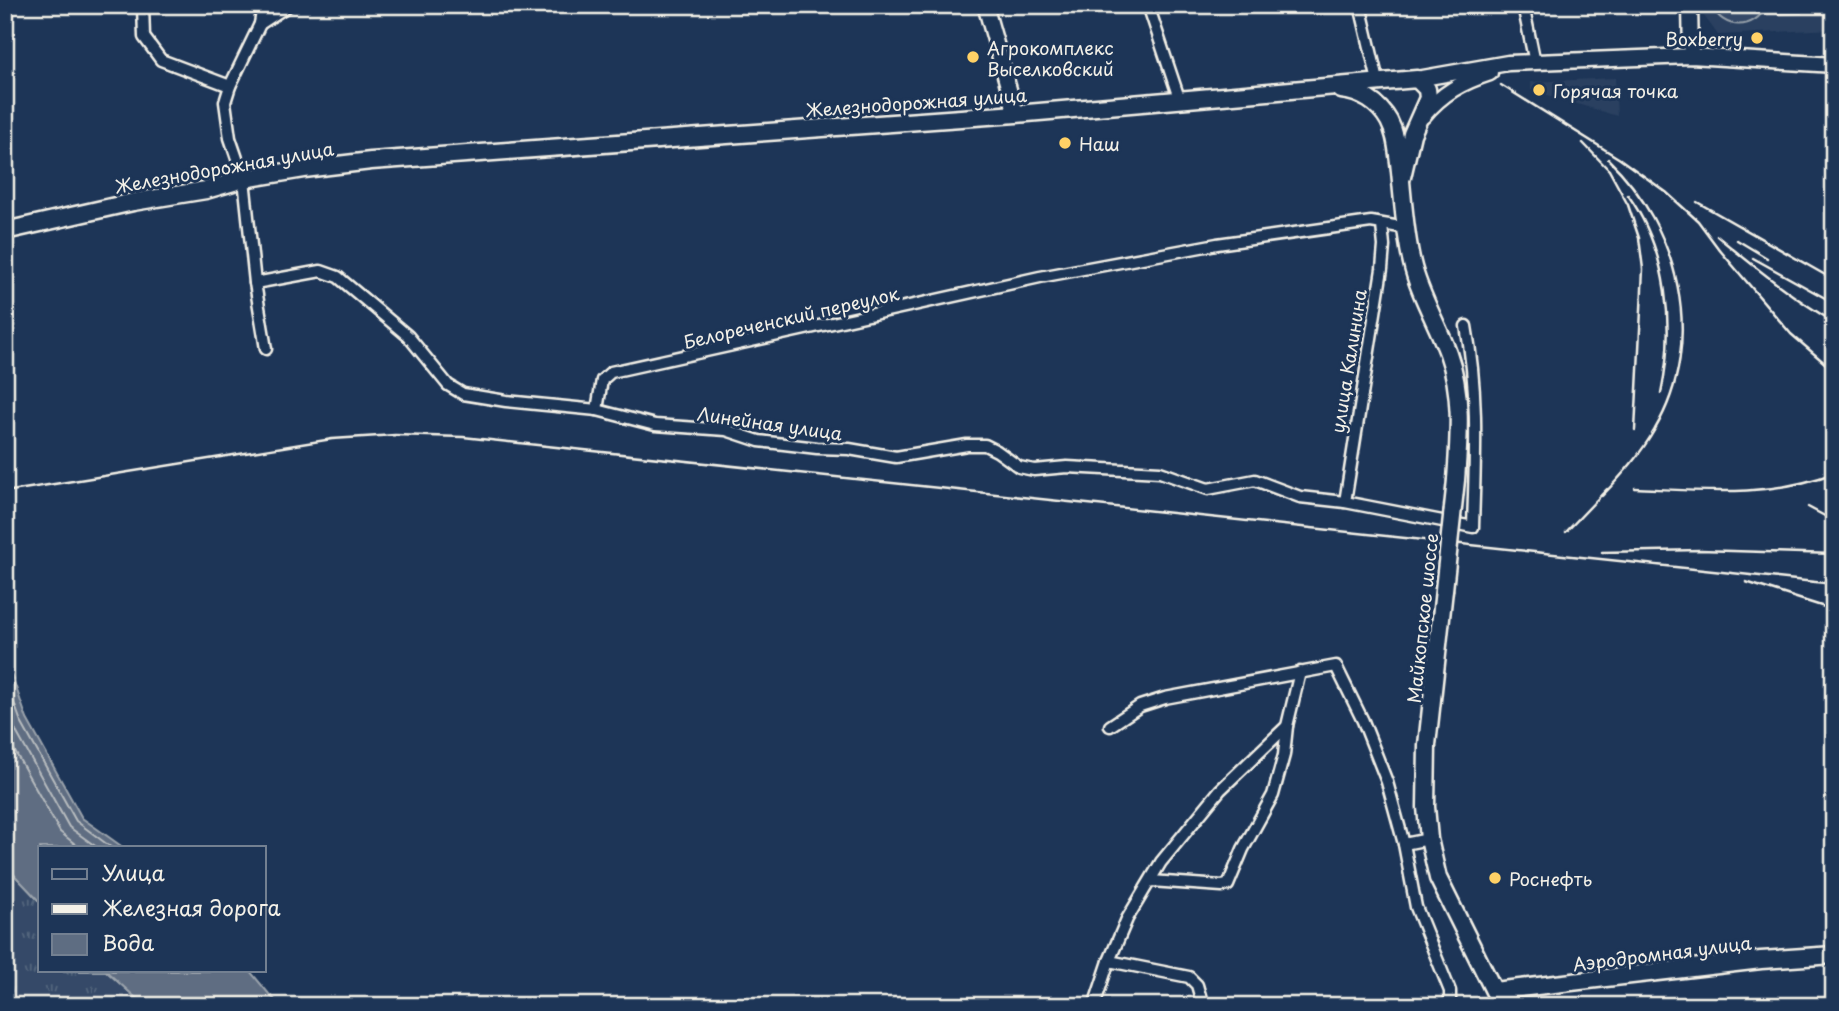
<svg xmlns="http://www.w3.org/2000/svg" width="1839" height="1011" font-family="'Playpen Sans',sans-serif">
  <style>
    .built { fill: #2a4060 }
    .grass { fill: url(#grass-tufts); stroke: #949ea8; stroke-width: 2 }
    .pitch { fill: #354a67; stroke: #949ea8; stroke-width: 2 }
    .water { fill: #5e6d82; stroke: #9aa2ab; stroke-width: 2 }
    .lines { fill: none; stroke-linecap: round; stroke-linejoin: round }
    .shore { stroke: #b8bcbf; stroke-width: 2 }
    .street-casing { stroke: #f4f1e8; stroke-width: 15 }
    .secondary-casing { stroke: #f4f1e8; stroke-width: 19 }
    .primary-casing { stroke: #f4f1e8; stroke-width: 21 }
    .street { stroke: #1d3557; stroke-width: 10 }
    .secondary { stroke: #1d3557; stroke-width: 14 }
    .primary { stroke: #1d3557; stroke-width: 16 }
    .rail { stroke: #f4f1e8; stroke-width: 2.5 }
    .primary-bridge-casing { stroke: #f4f1e8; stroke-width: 21; stroke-linecap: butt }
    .primary-bridge { stroke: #1d3557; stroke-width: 16 }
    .poi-dot { fill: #ffd166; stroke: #1d3557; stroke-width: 2.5 }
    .labels { text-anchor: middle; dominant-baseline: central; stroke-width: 6; stroke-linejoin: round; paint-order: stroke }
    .poi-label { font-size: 18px; fill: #f4f1e8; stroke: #1d3557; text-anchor: start }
    .street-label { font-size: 18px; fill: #f4f1e8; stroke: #1d3557 }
  </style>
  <defs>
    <pattern id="grass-tufts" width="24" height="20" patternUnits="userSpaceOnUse" patternTransform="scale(1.75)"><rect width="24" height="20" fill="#354a67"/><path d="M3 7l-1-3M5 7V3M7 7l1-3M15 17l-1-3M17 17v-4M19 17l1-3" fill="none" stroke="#53657d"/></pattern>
  </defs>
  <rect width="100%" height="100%" fill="#1d3557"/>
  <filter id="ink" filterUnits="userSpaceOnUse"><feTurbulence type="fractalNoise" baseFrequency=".0143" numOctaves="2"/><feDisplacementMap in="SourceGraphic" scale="14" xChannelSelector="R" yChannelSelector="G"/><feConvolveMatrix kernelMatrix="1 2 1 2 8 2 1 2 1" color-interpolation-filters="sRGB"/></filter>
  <g filter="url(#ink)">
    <g class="built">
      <polygon points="1699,5 1834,5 1834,29 1718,35 1699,9"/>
      <polygon points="1615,78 1617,116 1531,90 1531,82"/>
    </g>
    <polygon class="grass" points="5,865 40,902 40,971 106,971 145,1006 5,1006"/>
    <g class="pitch">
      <path d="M 1711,5 L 1767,5 C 1755,31 1723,31 1711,5 Z"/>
      <polygon points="1777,5 1800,5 1801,13 1778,14"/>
    </g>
    <g class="water">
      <polygon points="5,656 27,719 82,818 124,848 40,848 40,902 5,865"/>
      <polygon points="106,971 250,971 269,994 281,1006 145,1006"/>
    </g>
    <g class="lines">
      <g class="shore">
        <polyline points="5,678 21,722 76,821 112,848"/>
        <polyline points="5,704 13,726 69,827 98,848"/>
        <polyline points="5,734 60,832 80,848"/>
      </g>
      <defs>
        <g id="street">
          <polyline points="143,5 144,37 161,60 230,86"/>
          <polyline points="263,5 260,24 230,86 225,102 230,138 244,179 255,283 266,349"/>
          <polyline points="1148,5 1180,101"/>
          <polyline points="1360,5 1378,81"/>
          <polyline points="1523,5 1535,63"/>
          <polyline points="260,24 289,5"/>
          <path d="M 255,283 L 321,271 L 338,277 L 408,336 L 448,385 L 463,394 L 506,401 L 597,410 L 655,425 L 726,430 L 759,441 L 817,448 L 849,449 L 896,457 L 967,445 L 985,445 L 997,451 L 1019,467 L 1034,470 L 1067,467 L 1160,472 L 1208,489 L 1255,480 L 1300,497 L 1345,502 L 1473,527 C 1475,457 1479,396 1466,326"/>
          <polyline points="597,410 602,380 611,372 1040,277 1217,244 1371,222 1406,228"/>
          <polyline points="1345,502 1382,269 1384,246 1382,225"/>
          <polyline points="1110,726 1140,706 1165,698 1336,666 1363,721 1387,782 1404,844 1416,907 1450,991 1450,1006"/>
          <polyline points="1404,844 1429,839"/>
          <polyline points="1151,881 1222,886 1228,885 1243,849 1273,795 1284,755 1287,726"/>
          <polyline points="1109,961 1189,977 1197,985 1203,1006"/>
          <polyline points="1094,1006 1109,961 1127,919 1161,862 1220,790 1287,726 1300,672"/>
        </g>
        <g id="secondary">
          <polyline points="985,5 1016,114"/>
          <polyline points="1690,5 1691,56"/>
          <polyline points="1417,79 1508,63 1691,56 1834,65"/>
          <path d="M 1423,116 C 1442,93 1462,82 1490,73"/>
          <polyline points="1494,991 1500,1006"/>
        </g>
        <g id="primary">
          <path d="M 1341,90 C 1361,92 1379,103 1389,121 C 1396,134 1397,148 1399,162 C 1403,196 1404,230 1412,263 C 1419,294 1437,323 1448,353 C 1463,395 1459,437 1456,480"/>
          <polyline points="5,231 133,202 206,190 244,179 304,169 371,161 1016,114 1417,79 1427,89 1428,98 1412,134 1402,177"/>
          <polyline points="1444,590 1427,745 1426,807 1429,839 1438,878 1494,991 1761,960 1834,955"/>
        </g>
      </defs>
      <use href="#street" class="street-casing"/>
      <use href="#secondary" class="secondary-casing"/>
      <use href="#primary" class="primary-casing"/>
      <use href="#street" class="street"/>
      <use href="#secondary" class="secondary"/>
      <use href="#primary" class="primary"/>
      <g class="rail">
        <polyline points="1501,85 1620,159 1666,192 1698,221 1718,248 1791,334 1834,371"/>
        <polyline points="1583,143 1609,170 1628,205 1639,238 1643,269 1635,430"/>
        <path d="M 1628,195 C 1668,251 1675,328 1661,393"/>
        <polyline points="1697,202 1834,280"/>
        <path d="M 1717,236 C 1755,267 1791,297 1834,322"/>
        <polyline points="1737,240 1767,258"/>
        <polyline points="1753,258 1834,303"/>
        <path d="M 1635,488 C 1703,491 1769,498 1834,473"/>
        <polyline points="5,492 332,439 395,435 463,437 1834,584"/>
        <path d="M 1602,496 C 1622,475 1641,454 1655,429 C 1707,341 1679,227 1608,159"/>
        <polyline points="1808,507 1834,521"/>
        <polyline points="1566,532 1607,489"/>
        <polyline points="1602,552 1700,550 1834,554"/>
        <polyline points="1746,582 1834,610"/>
      </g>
      <defs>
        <polyline id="primary-bridge" points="1444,590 1456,480"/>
      </defs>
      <use href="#primary-bridge" class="primary-bridge-casing"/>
      <use href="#primary-bridge" class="primary-bridge"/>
    </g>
  </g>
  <g class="poi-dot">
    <circle cx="1757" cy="38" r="7"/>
    <circle cx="973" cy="57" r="7"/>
    <circle cx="1539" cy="90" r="7"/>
    <circle cx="1065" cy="143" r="7"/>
    <circle cx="1495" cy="878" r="7"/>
  </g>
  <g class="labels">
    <g class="poi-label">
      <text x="1743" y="38" text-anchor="end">Boxberry</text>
      <text x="987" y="47">Агрокомплекс<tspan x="987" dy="21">Выселковский</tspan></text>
      <text x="1553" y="90">Горячая точка</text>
      <text x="1079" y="143">Наш</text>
      <text x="1509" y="878">Роснефть</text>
    </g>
    <g class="street-label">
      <text transform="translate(916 102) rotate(-4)">Железнодорожная улица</text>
      <text transform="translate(224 167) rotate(-10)">Железнодорожная улица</text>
      <text transform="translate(791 317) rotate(-13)">Белореченский переулок</text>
      <text transform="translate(1348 361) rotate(-81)">улица Калинина</text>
      <text transform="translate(770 423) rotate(8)">Линейная улица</text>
      <text transform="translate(1422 618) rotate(-84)">Майкопское шоссе</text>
      <text transform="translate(1662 953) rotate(-7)">Аэродромная улица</text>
    </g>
  </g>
  <rect width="1839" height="1011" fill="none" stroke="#1d3557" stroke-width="28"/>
  <rect x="14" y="14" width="1811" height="983" fill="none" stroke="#f4f1e8" stroke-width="2.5" filter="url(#ink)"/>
  <rect x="38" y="846" width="228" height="126" fill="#1d3557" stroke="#738091" stroke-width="2"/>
  <rect x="52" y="869" width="35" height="10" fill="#1d3557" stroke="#738091" stroke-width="2"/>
  <text x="102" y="881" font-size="21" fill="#f4f1e8">Улица</text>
  <rect x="52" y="904" width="35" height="10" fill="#f4f1e8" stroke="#738091" stroke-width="2"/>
  <text x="102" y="916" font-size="21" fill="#f4f1e8">Железная дорога</text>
  <rect x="52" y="934" width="35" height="21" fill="#5e6d82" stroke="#738091" stroke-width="2"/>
  <text x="102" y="951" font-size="21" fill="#f4f1e8">Вода</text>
</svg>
